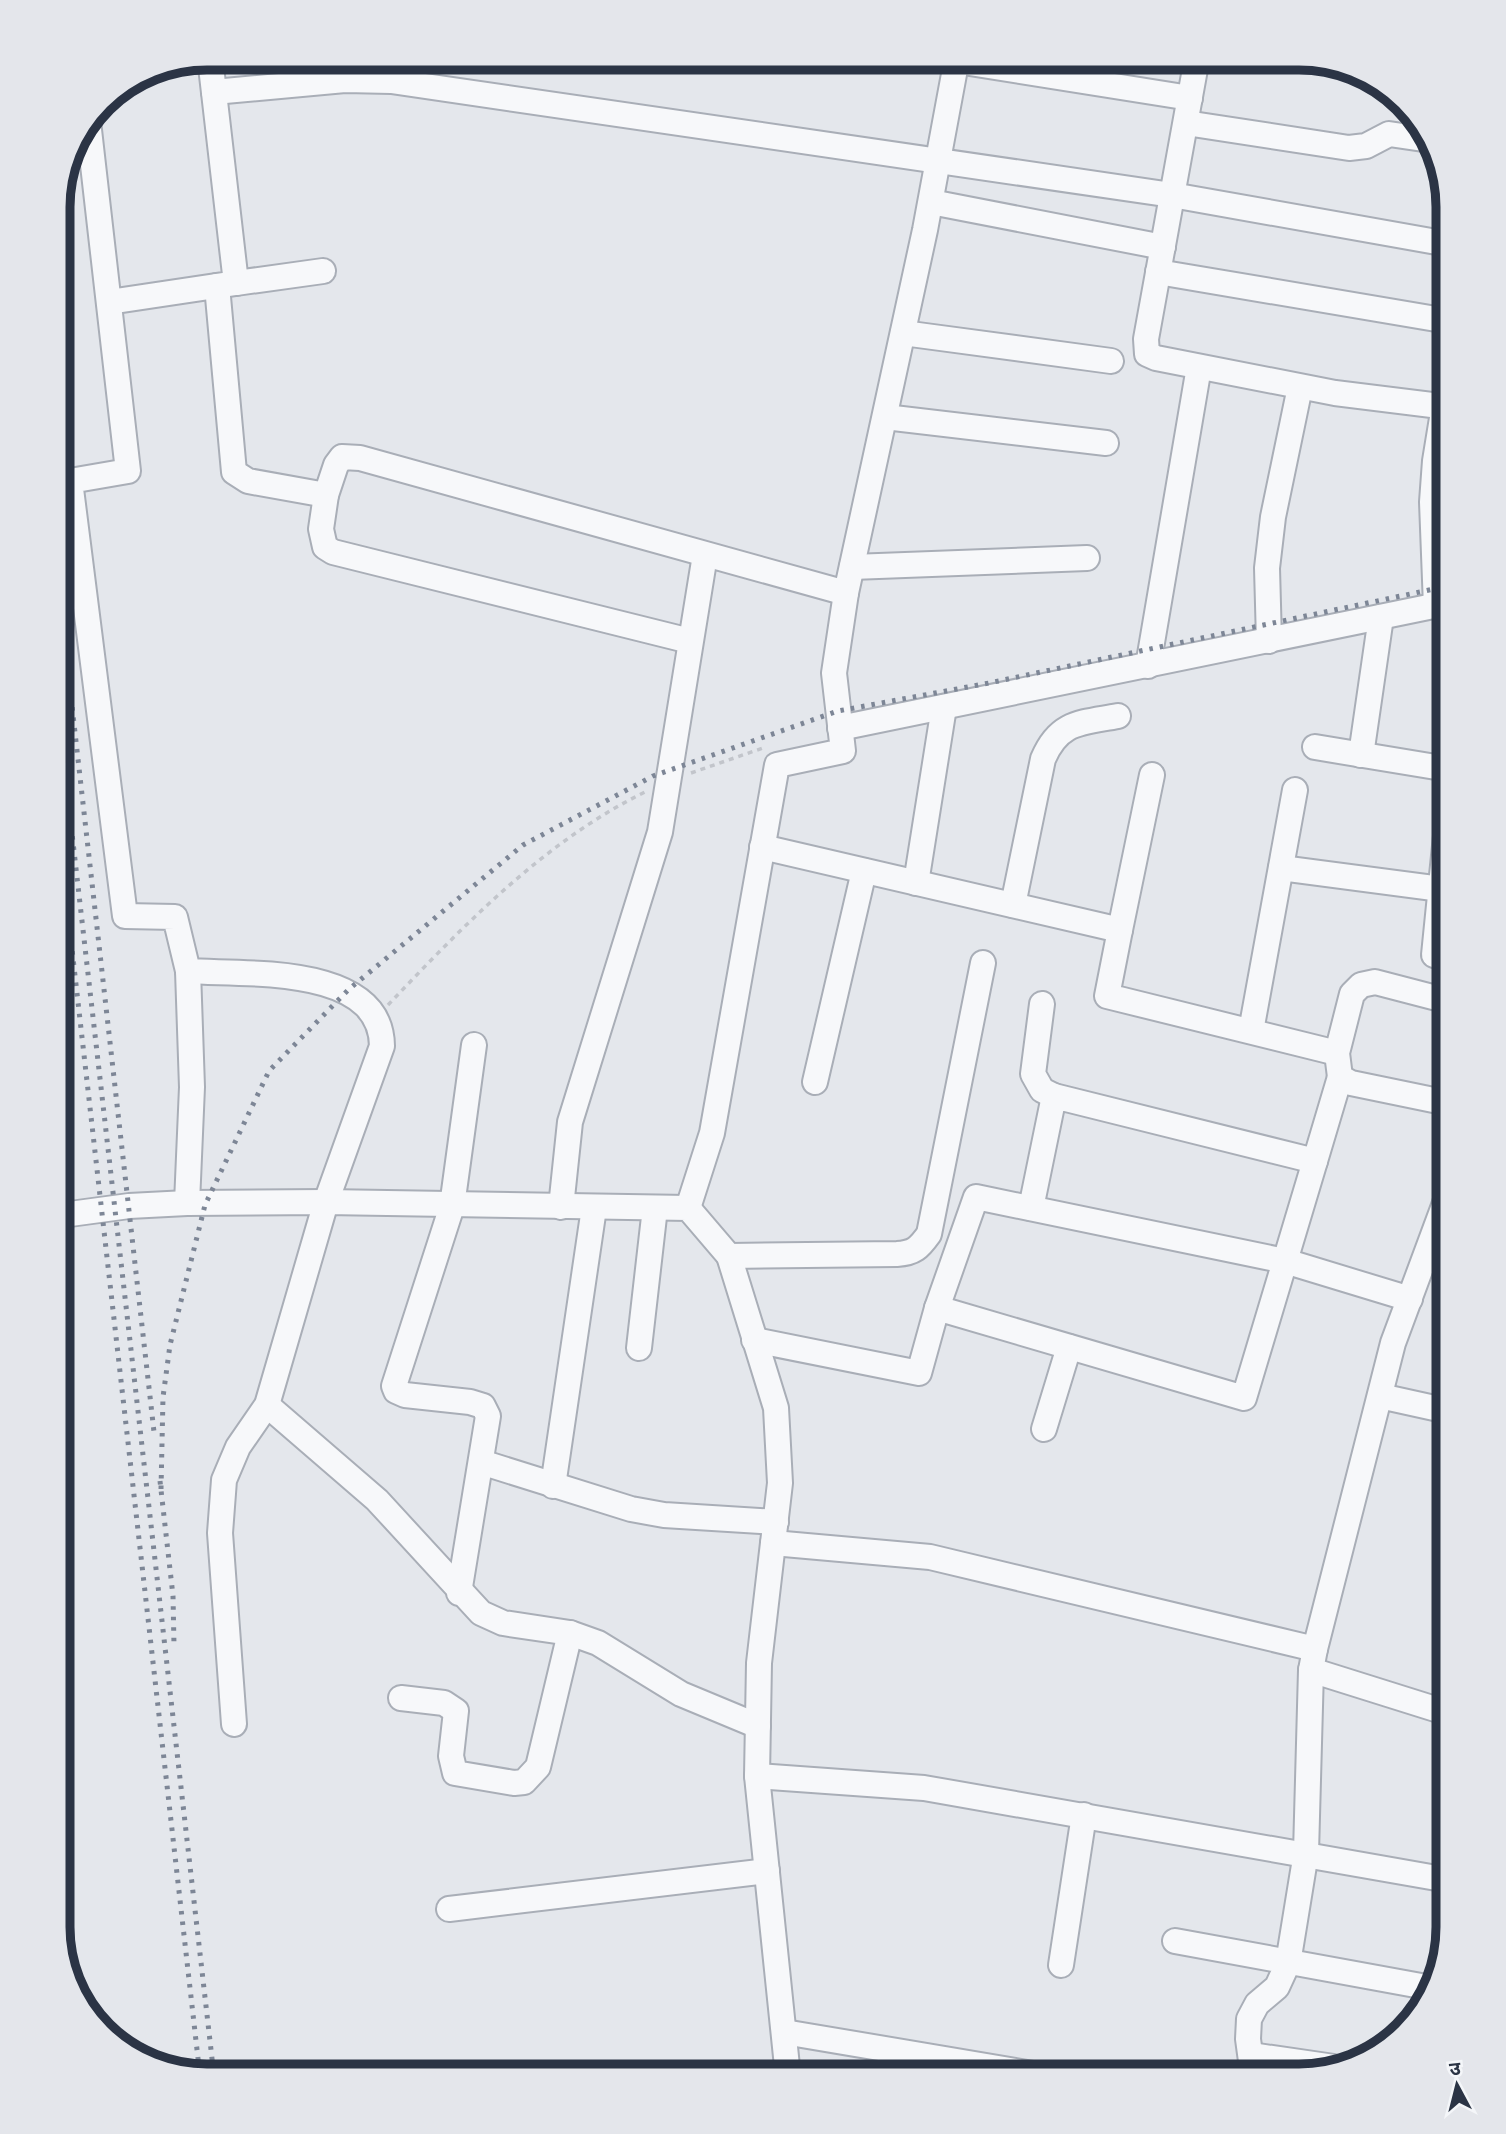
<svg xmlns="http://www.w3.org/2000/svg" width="1506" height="2134" font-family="Ubuntu,'Noto Sans Devanagari',sans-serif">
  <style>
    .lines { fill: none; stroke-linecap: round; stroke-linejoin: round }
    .minor-casing { stroke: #a9aeb7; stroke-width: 28 }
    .path { stroke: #c2c5cb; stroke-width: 3.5; stroke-dasharray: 5 5; stroke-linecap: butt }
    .minor { stroke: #f7f8fa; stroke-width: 24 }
    .rail { stroke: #7d8696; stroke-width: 5; stroke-dasharray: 3.5 7; stroke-linecap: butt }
    .rim { fill: none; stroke: #2b3445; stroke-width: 9 }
  </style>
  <rect width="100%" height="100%" fill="#e4e7ec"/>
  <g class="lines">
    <defs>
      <g id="minor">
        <polyline points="1197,58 1146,339 1147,354 1156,358 1335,393 1448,407"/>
        <polyline points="957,61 1190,98"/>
        <polyline points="214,92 345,80 391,81 1172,195 1448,244"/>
        <path d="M 88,121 L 128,471 L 70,481 L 125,916 L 175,917 L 188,971 C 246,975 381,964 382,1046 L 326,1202 L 267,1405 L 238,1447 L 224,1480 L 220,1533 L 234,1724"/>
        <polyline points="1186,123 1349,148 1366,146 1389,134 1430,140"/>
        <polyline points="931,202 1163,247"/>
        <polyline points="1158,272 1448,321"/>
        <polyline points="236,283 323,271"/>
        <polyline points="217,286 234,472 248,481 326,495 321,529 325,547 333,552 690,641"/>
        <polyline points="109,302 236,283 210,58"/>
        <polyline points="903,333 1111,361"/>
        <polyline points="885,417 1106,443"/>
        <polyline points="326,495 336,465 342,457 360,458 846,593"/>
        <polyline points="852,567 1087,558"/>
        <polyline points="1436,606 1432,502 1435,461 1444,406"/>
        <polyline points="1269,641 1267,568 1273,517 1300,387"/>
        <polyline points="1148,666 1199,367"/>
        <polyline points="840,728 1448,603"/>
        <polyline points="1315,747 1448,769"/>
        <polyline points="1361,755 1381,617"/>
        <polyline points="762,847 1120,930 1107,996 1337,1053"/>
        <polyline points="1281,868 1441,889"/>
        <polyline points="916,883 944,707"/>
        <path d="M 1013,905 L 1043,759 C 1059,721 1081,723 1118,716"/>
        <polyline points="1120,930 1152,775"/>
        <polyline points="1448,959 1434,955 1448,816"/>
        <polyline points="1042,1004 1033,1074 1042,1090 1054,1096"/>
        <polyline points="1251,1031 1295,790"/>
        <polyline points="815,1082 864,871"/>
        <polyline points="1448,1103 1351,1083 1340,1077 1337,1053 1352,994 1361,985 1375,982 1448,1001"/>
        <polyline points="1315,1161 1340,1077"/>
        <polyline points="187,1203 192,1087 188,971"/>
        <polyline points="561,1207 570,1122 660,832 705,555"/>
        <polyline points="688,1208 712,1133 777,765 843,751 834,673 846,593 925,230 957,58"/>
        <polyline points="58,1212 70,1214 129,1206 187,1203 326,1202 688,1208 729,1256 776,1408 780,1483 759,1663 757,1776 788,2076"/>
        <path d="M 729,1256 L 897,1254 C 914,1253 919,1248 929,1234 L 983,963"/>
        <polyline points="937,1308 976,1197 1285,1261 1410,1299"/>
        <polyline points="754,1340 919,1373 937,1308 1244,1398 1315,1161 1054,1096 1031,1208"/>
        <polyline points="639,1348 655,1208"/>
        <polyline points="1380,1396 1448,1411"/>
        <polyline points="267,1405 377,1500 481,1613 503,1623 570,1633 598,1643 681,1694 758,1726"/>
        <polyline points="1044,1429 1069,1347"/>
        <polyline points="481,1462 631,1509 664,1515 776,1522"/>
        <polyline points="553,1486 594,1208"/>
        <polyline points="773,1543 930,1557 1315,1649"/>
        <polyline points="459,1593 488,1416 483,1406 470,1402 405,1395 396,1391 394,1386 452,1206 474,1045"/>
        <polyline points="1311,1670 1448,1713"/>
        <polyline points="401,1698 444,1703 456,1711 451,1756 455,1773 514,1783 524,1782 538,1767 570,1633"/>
        <polyline points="757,1776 924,1788 1448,1880"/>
        <polyline points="449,1909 767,1871"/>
        <polyline points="1175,1941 1432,1988"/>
        <polyline points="1061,1965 1084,1815"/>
        <polyline points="784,2032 1045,2076"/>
        <polyline points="1251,2055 1334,2067"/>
        <polyline points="1253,2076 1248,2039 1249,2019 1257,2004 1277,1987 1288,1963 1306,1853 1311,1670 1315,1649 1393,1343 1448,1195"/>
      </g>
    </defs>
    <use href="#minor" class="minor-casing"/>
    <g class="path">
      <polyline points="691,773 763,748"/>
      <path d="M 388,1005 C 464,925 545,841 645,792"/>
      <polyline points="58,1279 64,1268 68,1234"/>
    </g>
    <use href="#minor" class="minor"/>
    <g class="rail">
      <polyline points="58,582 154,1432"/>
      <polyline points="58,711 214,2076"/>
      <polyline points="58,826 200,2076"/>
      <polyline points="160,1481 173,1596 174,1645"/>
      <polyline points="161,1489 163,1397 170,1345 205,1205 269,1071 348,990 523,845 653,776 838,711 989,683 1448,586"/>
    </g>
  </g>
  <path d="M0 0H1506V2134H0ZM207 70H1299A137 137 0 0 1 1436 207V1927A137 137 0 0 1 1299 2064H207A137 137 0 0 1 70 1927V207A137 137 0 0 1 207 70Z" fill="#e4e6eb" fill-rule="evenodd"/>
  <path class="rim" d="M207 70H1299A137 137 0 0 1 1436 207V1927A137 137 0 0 1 1299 2064H207A137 137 0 0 1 70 1927V207A137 137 0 0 1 207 70Z"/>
  <g transform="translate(1457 2085) rotate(353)" stroke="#f4f6f9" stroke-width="5" paint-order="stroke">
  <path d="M0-5L12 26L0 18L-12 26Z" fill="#2b3445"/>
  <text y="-10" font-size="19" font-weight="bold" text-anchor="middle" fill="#2b3445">उ</text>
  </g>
</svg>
